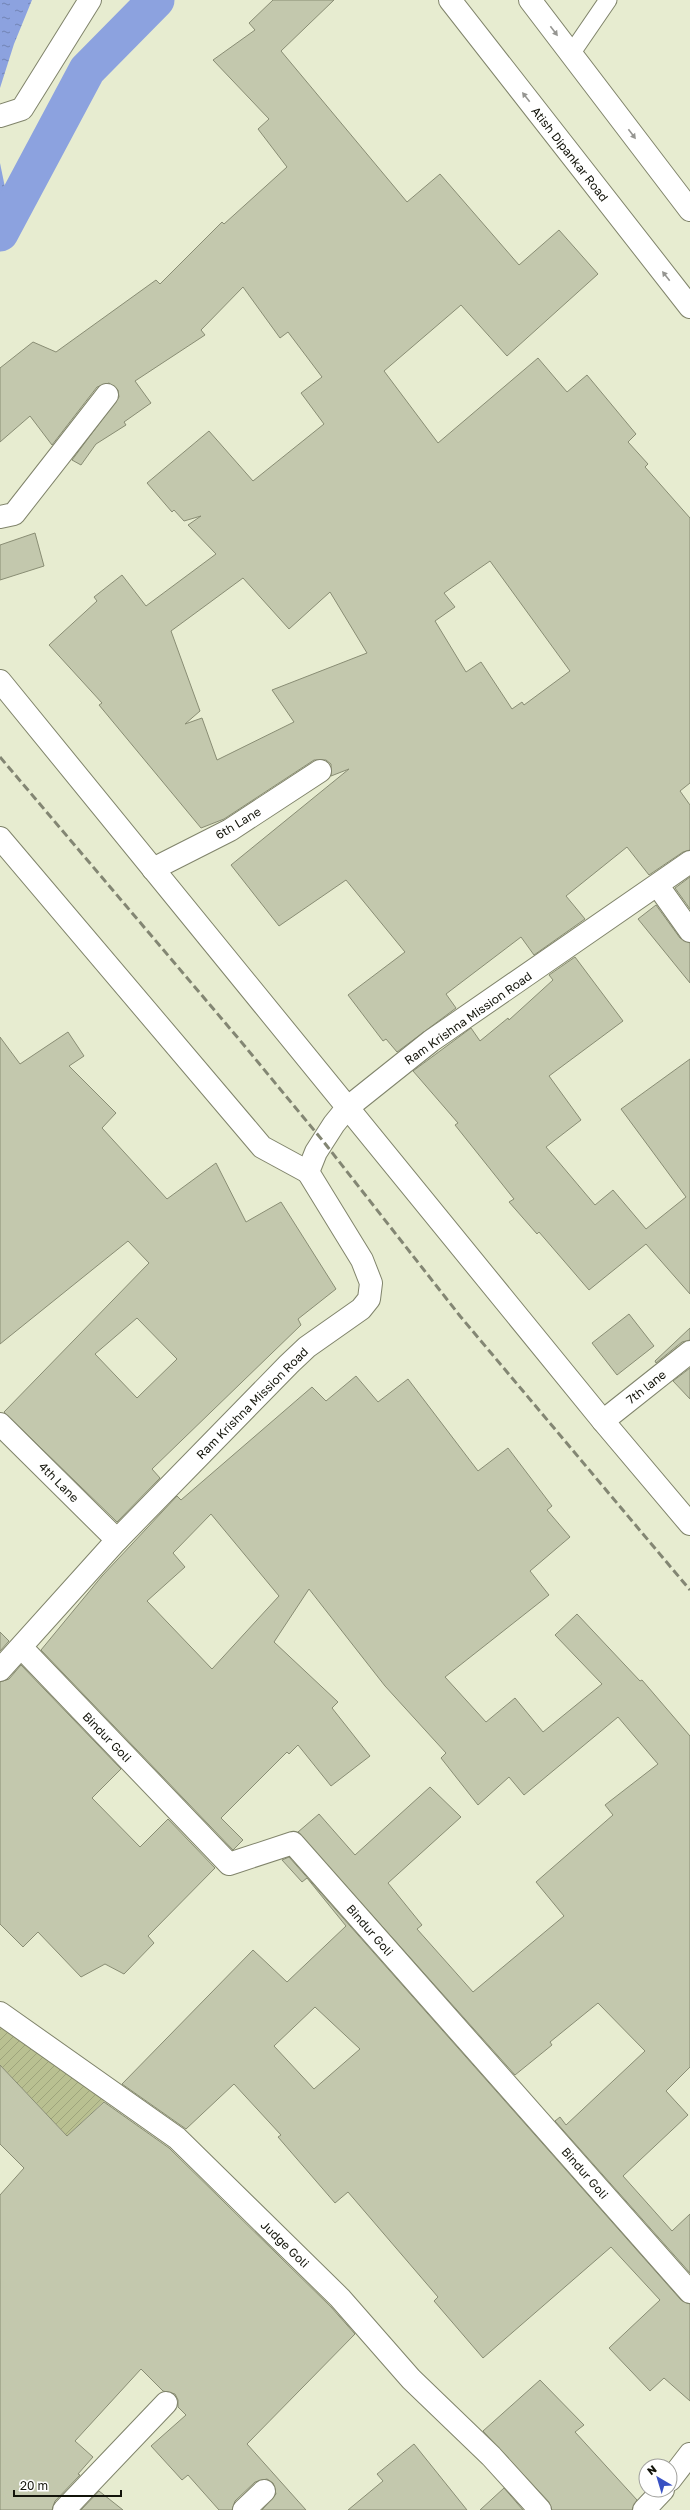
<svg xmlns="http://www.w3.org/2000/svg" width="690" height="2510" font-family="'Golos Text',sans-serif">
  <style>
    .garden { fill: url(#garden-furrows) }
    .water { fill: url(#water-ripples) }
    .lines { fill: none; stroke-linecap: round; stroke-linejoin: round }
    .canal { stroke: #8ca2df; stroke-width: 37 }
    .building { fill: #c3c8ad; stroke: #898d74; fill-rule: evenodd }
    .lane-casing { stroke: #80846b; stroke-width: 19 }
    .street-casing { stroke: #80846b; stroke-width: 24 }
    .primary-casing { stroke: #80846b; stroke-width: 24 }
    .lane { stroke: #fff; stroke-width: 17 }
    .street { stroke: #fff; stroke-width: 22 }
    .primary { stroke: #fff; stroke-width: 22 }
    .rail { stroke: #838673; stroke-width: 3; stroke-dasharray: 8 4; stroke-linecap: butt }
    .oneway { fill: #959591 }
    .labels { text-anchor: middle; dominant-baseline: central; stroke-width: 3; stroke-linejoin: round; paint-order: stroke }
    .street-label { font-size: 12px; fill: #13140a; stroke: #fff }
  </style>
  <defs>
    <pattern id="garden-furrows" width="10" height="10" patternUnits="userSpaceOnUse"><rect width="10" height="10" fill="#b9c091"/><path d="M-1 1l2-2M0 10L10 0M9 11l2-2" fill="none" stroke="#9ea47c"/></pattern>
    <pattern id="water-ripples" width="26" height="14" patternUnits="userSpaceOnUse"><rect width="26" height="14" fill="#8ca2df"/><path d="M2 4q2-2 4 0t4 0M15 11q2-2 4 0t4 0" fill="none" stroke="#7183b3"/></pattern>
  </defs>
  <rect width="100%" height="100%" fill="#e7ecd0"/>
  <polygon class="garden" points="0,2013 113,2093 67,2136 0,2065"/>
  <g class="water">
    <polygon points="0,0 32,0 14,44 0,88"/>
    <polygon points="0,163 8,202 0,252"/>
  </g>
  <g class="lines">
    <polyline class="canal" points="0,233 87,70 156,0"/>
  </g>
  <g class="building">
    <path d="M 273,0 L 334,0 L 281,51 L 407,202 L 440,174 L 519,265 L 559,230 L 598,274 L 507,356 L 461,305 L 384,371 L 438,443 L 538,358 L 567,392 L 587,375 L 636,434 L 628,442 L 648,464 L 645,467 L 690,518 L 690,783 L 680,791 L 690,805 L 690,850 L 683,852 L 649,875 L 627,847 L 566,896 L 585,919 L 534,955 L 521,937 L 446,994 L 456,1008 L 397,1052 L 386,1039 L 383,1041 L 348,995 L 405,952 L 346,880 L 279,926 L 231,865 L 349,769 L 331,776 L 331,764 L 326,760 L 314,760 L 224,819 L 201,828 L 99,705 L 102,703 L 49,645 L 97,601 L 94,597 L 122,575 L 146,606 L 216,554 L 188,525 L 201,516 L 184,521 L 174,510 L 172,512 L 147,483 L 209,431 L 253,481 L 324,424 L 301,393 L 322,377 L 288,332 L 280,338 L 243,287 L 201,330 L 205,335 L 135,381 L 151,403 L 124,422 L 126,425 L 96,444 L 81,465 L 72,460 L 119,397 L 118,390 L 109,383 L 97,387 L 52,445 L 30,416 L 0,442 L 0,368 L 33,342 L 56,352 L 156,280 L 160,284 L 222,222 L 224,224 L 287,167 L 258,129 L 269,119 L 213,60 L 255,30 L 249,23 ZM 490,561 L 570,671 L 524,705 L 522,702 L 512,709 L 481,662 L 466,672 L 435,621 L 455,607 L 444,593 ZM 243,578 L 289,629 L 330,592 L 367,653 L 272,690 L 294,722 L 217,760 L 202,718 L 185,724 L 200,711 L 171,631 Z"/>
    <polygon points="35,533 44,566 0,580 0,545"/>
    <polygon points="690,877 690,909 675,888"/>
    <polygon points="656,905 680,938 690,943 690,983 638,919"/>
    <polygon points="575,957 623,1021 549,1076 581,1120 546,1147 595,1205 613,1190 646,1229 686,1197 621,1109 690,1059 690,1294 646,1244 589,1290 539,1232 537,1234 509,1202 514,1199 455,1125 458,1123 413,1071 471,1028 480,1041 508,1018 509,1020 553,980 549,975"/>
    <path d="M 68,1032 L 84,1056 L 69,1066 L 116,1113 L 102,1128 L 167,1199 L 216,1163 L 246,1222 L 281,1202 L 336,1289 L 298,1319 L 301,1325 L 152,1469 L 160,1478 L 117,1522 L 4,1412 L 149,1263 L 128,1241 L 0,1344 L 0,1037 L 20,1064 ZM 137,1318 L 177,1359 L 137,1398 L 95,1354 Z"/>
    <polygon points="629,1314 654,1346 617,1375 592,1343"/>
    <polygon points="690,1328 690,1340 682,1342 656,1363 655,1361"/>
    <polygon points="690,1368 690,1399 673,1381"/>
    <path d="M 356,1376 L 378,1402 L 408,1379 L 478,1471 L 508,1448 L 552,1506 L 547,1510 L 570,1537 L 530,1571 L 549,1595 L 445,1677 L 486,1722 L 515,1698 L 543,1732 L 602,1684 L 555,1635 L 577,1614 L 640,1681 L 642,1680 L 690,1736 L 690,2067 L 666,2091 L 688,2115 L 623,2176 L 672,2231 L 690,2214 L 690,2273 L 555,2121 L 560,2117 L 566,2125 L 645,2051 L 598,2003 L 550,2042 L 552,2045 L 515,2075 L 298,1832 L 319,1814 L 355,1855 L 430,1787 L 461,1817 L 388,1883 L 422,1925 L 417,1929 L 473,1992 L 564,1916 L 536,1882 L 613,1815 L 605,1805 L 658,1764 L 618,1717 L 524,1795 L 509,1777 L 478,1805 L 441,1758 L 446,1753 L 385,1686 L 309,1589 L 274,1642 L 338,1702 L 332,1708 L 370,1756 L 331,1786 L 298,1745 L 289,1754 L 287,1752 L 221,1818 L 243,1840 L 233,1850 L 41,1650 L 102,1576 L 177,1496 L 181,1500 L 312,1387 L 326,1401 ZM 211,1514 L 279,1596 L 212,1669 L 147,1601 L 185,1567 L 173,1553 Z"/>
    <polygon points="0,1632 9,1641 0,1651"/>
    <polygon points="21,1665 121,1769 92,1798 140,1847 168,1819 215,1868 148,1936 154,1943 124,1974 105,1964 81,1977 38,1932 23,1947 0,1924 0,1682 9,1679"/>
    <path d="M 289,1857 L 681,2300 L 690,2304 L 690,2401 L 664,2378 L 650,2391 L 609,2348 L 660,2300 L 611,2247 L 483,2358 L 434,2301 L 438,2297 L 348,2192 L 335,2203 L 278,2137 L 281,2135 L 234,2084 L 186,2129 L 122,2084 L 253,1950 L 287,1982 L 346,1926 L 307,1878 L 302,1882 L 282,1860 ZM 315,2007 L 360,2049 L 314,2089 L 274,2046 Z"/>
    <polygon points="0,2065 67,2136 104,2102 169,2148 331,2307 355,2334 247,2444 306,2510 262,2510 276,2494 273,2483 267,2479 255,2482 235,2501 232,2510 219,2510 188,2475 182,2480 151,2446 186,2415 178,2407 178,2400 175,2394 163,2391 141,2369 75,2441 93,2457 78,2474 80,2475 55,2501 52,2510 0,2510 0,2195 24,2168 0,2144"/>
    <polygon points="540,2380 584,2425 575,2432 637,2500 632,2510 552,2510 549,2502 483,2431"/>
    <polygon points="414,2444 467,2510 348,2510 383,2481 377,2474"/>
    <polygon points="504,2488 523,2510 480,2510"/>
    <polygon points="99,2491 123,2510 81,2510"/>
  </g>
  <g class="lines">
    <defs>
      <polyline id="lane" points="571,54 608,0"/>
      <g id="street">
        <polyline points="0,116 22,109 90,0"/>
        <polyline points="0,517 14,514 107,395"/>
        <polyline points="0,681 603,1421 690,1524"/>
        <polyline points="0,838 262,1147 308,1172"/>
        <polyline points="153,869 230,830 320,771"/>
        <polyline points="658,886 690,931"/>
        <polyline points="603,1421 690,1352"/>
        <polyline points="0,1424 117,1540"/>
        <polyline points="22,1648 229,1864 293,1843 690,2292"/>
        <polyline points="0,1670 117,1540 289,1364 307,1347 361,1309 369,1299 371,1283 362,1260 308,1172 316,1152 334,1124 347,1108 431,1041 690,862"/>
        <polyline points="0,2013 177,2138 340,2298 411,2379 491,2456 540,2510"/>
        <polyline points="670,2480 690,2454"/>
        <polyline points="64,2510 166,2403"/>
        <polyline points="244,2510 264,2491"/>
        <polyline points="644,2510 663,2490"/>
      </g>
      <g id="primary">
        <polyline points="450,0 690,307"/>
        <polyline points="530,0 690,210"/>
      </g>
    </defs>
    <use href="#lane" class="lane-casing"/>
    <use href="#street" class="street-casing"/>
    <use href="#primary" class="primary-casing"/>
    <use href="#lane" class="lane"/>
    <use href="#street" class="street"/>
    <use href="#primary" class="primary"/>
    <polyline class="rail" points="0,757 238,1038 323,1141 460,1316 690,1590"/>
  </g>
  <defs><path id="oneway-solid" d="M-6-.8H1V-3.2L6.5 0L1 3.2V.8H-6Z"/></defs>
  <g class="oneway">
    <use href="#oneway-solid" transform="translate(554 31) rotate(53)"/>
    <use href="#oneway-solid" transform="translate(526 97) rotate(-128)"/>
    <use href="#oneway-solid" transform="translate(632 134) rotate(53)"/>
    <use href="#oneway-solid" transform="translate(666 276) rotate(-128)"/>
  </g>
  <g class="labels">
    <g class="street-label">
      <text transform="translate(570 154) rotate(52)">Atish Dipankar Road</text>
      <text transform="translate(238 823) rotate(-31)">6th Lane</text>
      <text transform="translate(468 1018) rotate(-35)">Ram Krishna Mission Road</text>
      <text transform="translate(646 1387) rotate(-38)">7th lane</text>
      <text transform="translate(252 1403) rotate(-45)">Ram Krishna Mission Road</text>
      <text transform="translate(59 1482) rotate(45)">4th Lane</text>
      <text transform="translate(107 1737) rotate(46)">Bindur Goli</text>
      <text transform="translate(370 1930) rotate(49)">Bindur Goli</text>
      <text transform="translate(585 2173) rotate(49)">Bindur Goli</text>
      <text transform="translate(285 2244) rotate(44)">Judge Goli</text>
    </g>
  </g>
  <g transform="translate(658 2478) rotate(322)"><circle r="19" fill="#ffffff" stroke="#a1a19d"/>
  <path d="M0-3L7 15L0 10L-7 15Z" fill="#3851c3"/>
  <text y="-6" font-size="11" font-weight="bold" text-anchor="middle" fill="#13140a">N</text>
  </g>
  <path d="M14 2490v6h107v-6" fill="none" stroke="#13140a" stroke-width="2"/>
  <text x="20" y="2490" font-size="12" fill="#13140a" stroke="#ffffff" stroke-width="3" paint-order="stroke">20 m</text>
</svg>
